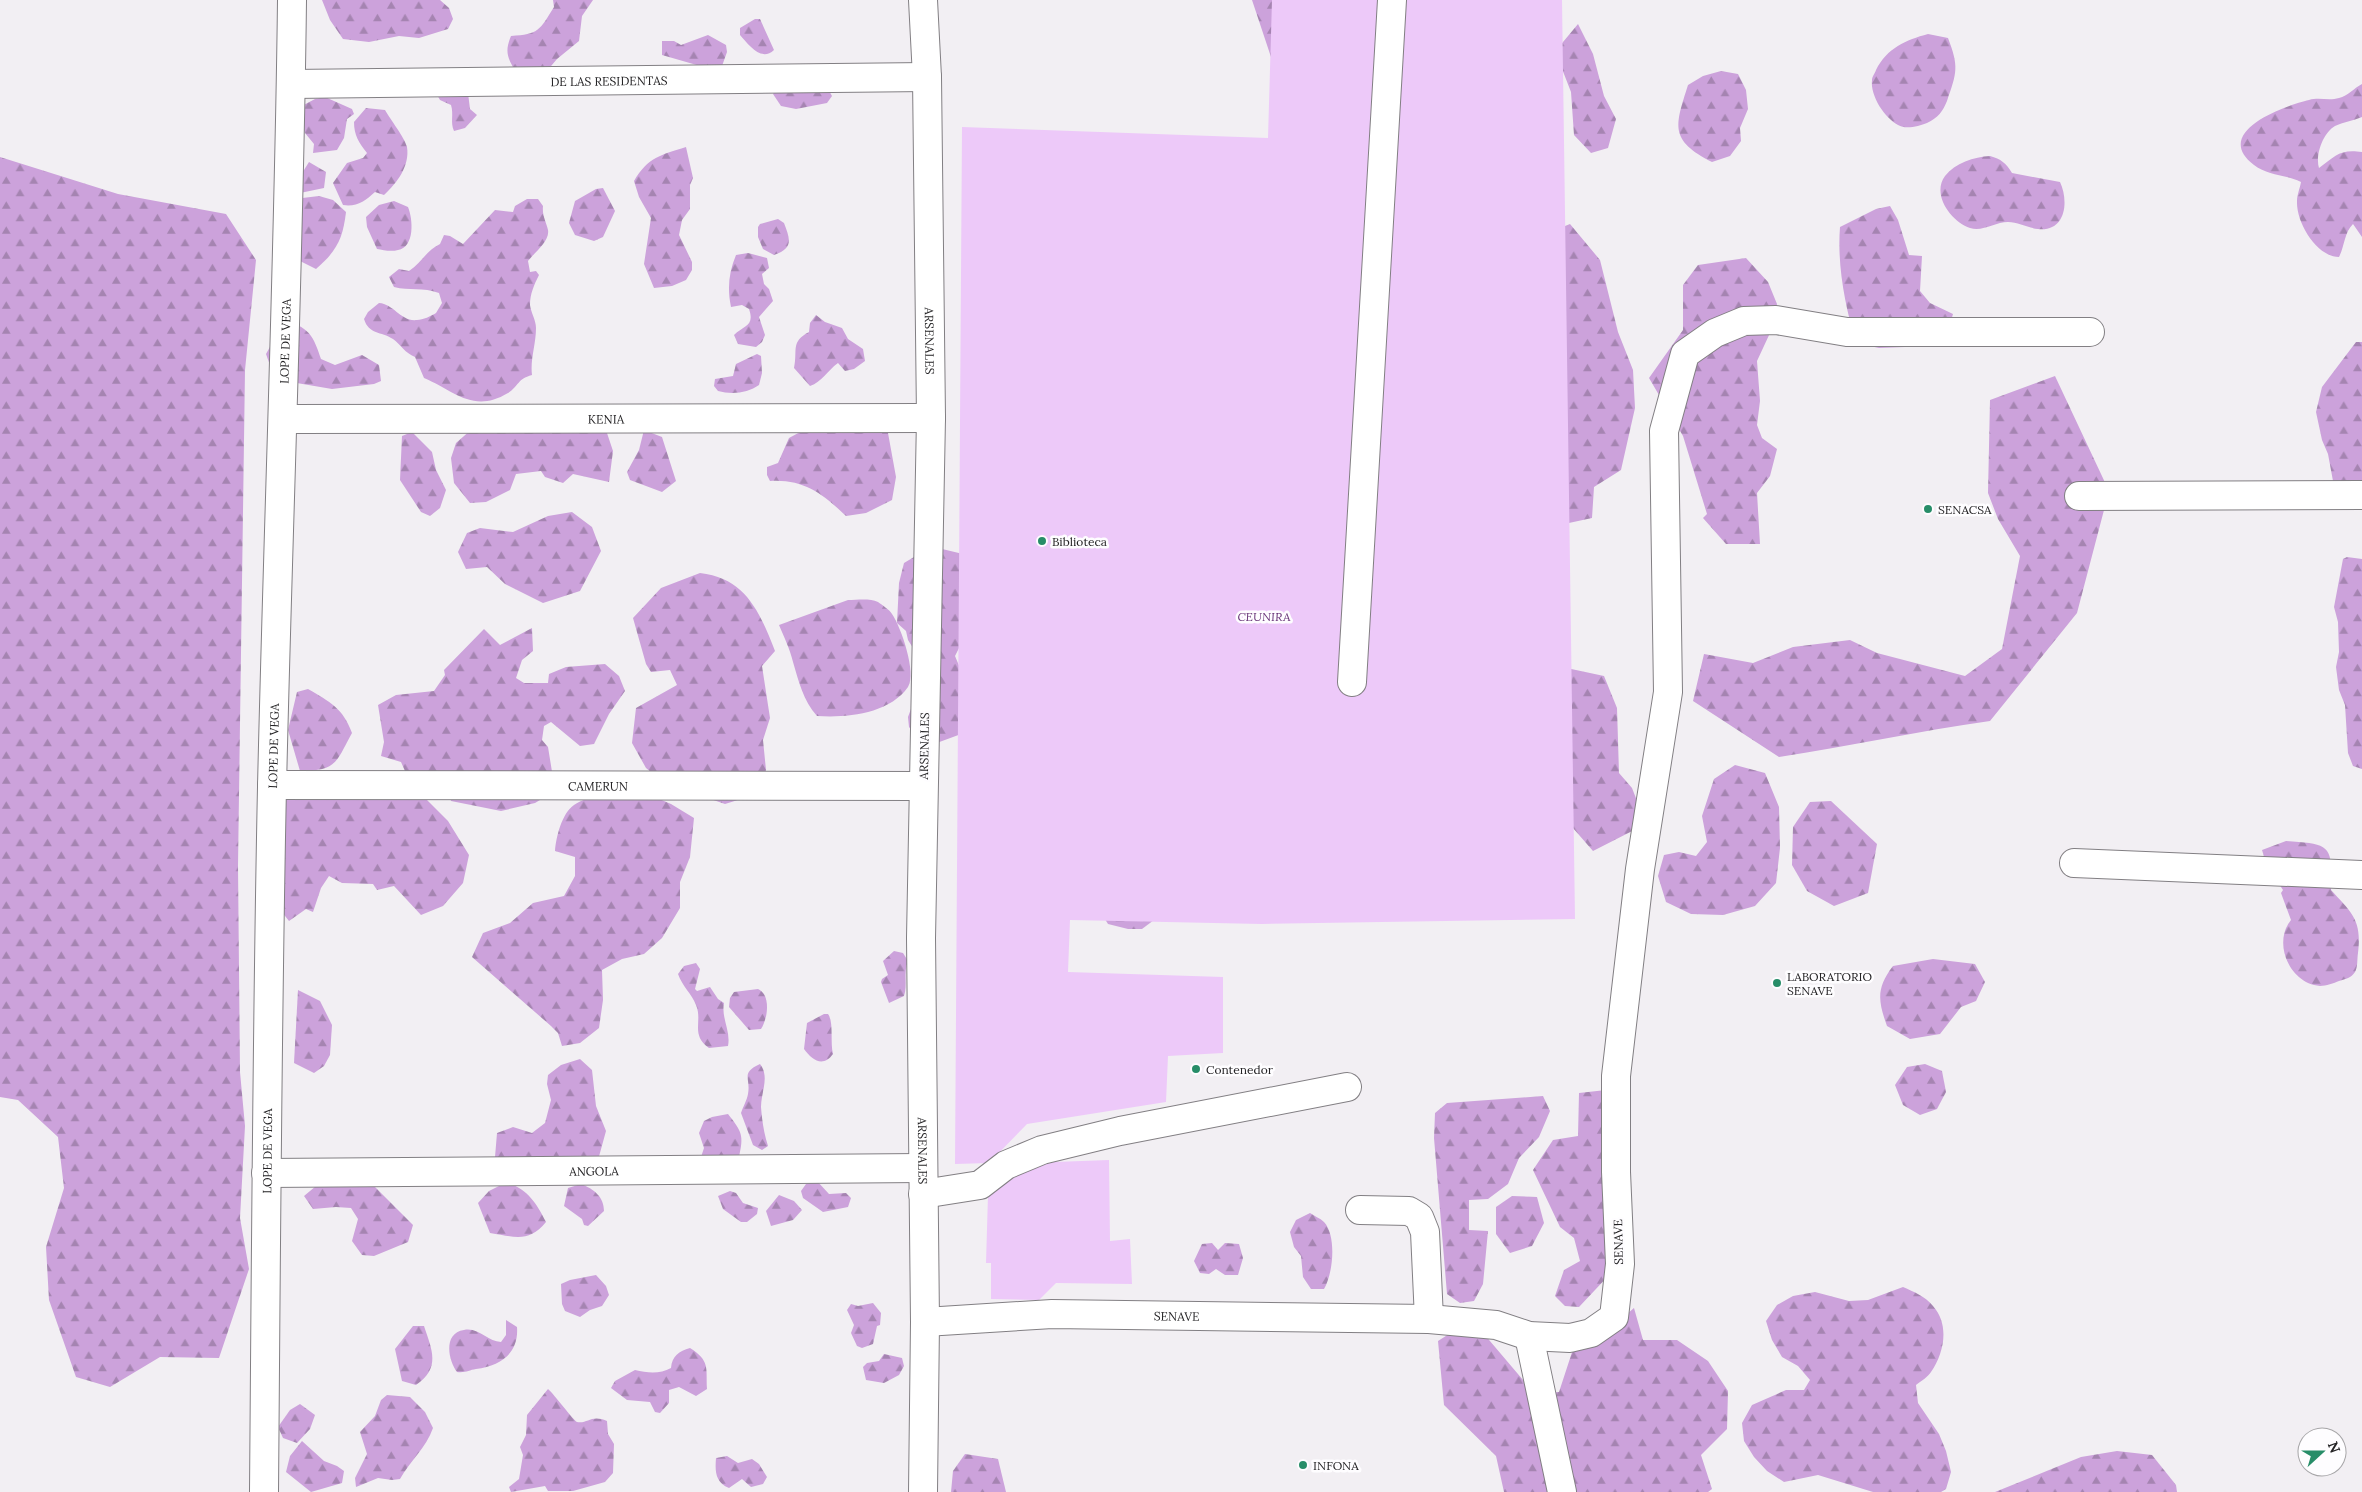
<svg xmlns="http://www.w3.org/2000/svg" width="2362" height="1492" font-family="Lora,serif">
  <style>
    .forest { fill: url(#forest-firs) }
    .park { fill: #edc9f9 }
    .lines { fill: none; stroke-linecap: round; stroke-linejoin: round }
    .minor-casing { stroke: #827f83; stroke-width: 30 }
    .major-casing { stroke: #827f83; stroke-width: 30 }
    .minor { stroke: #fff; stroke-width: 28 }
    .major { stroke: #fff; stroke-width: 28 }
    .poi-dot { fill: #278d68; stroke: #fefdff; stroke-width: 2 }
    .labels { text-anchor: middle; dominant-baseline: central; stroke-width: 5; stroke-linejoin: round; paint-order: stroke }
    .street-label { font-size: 12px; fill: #242325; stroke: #fefdff }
    .poi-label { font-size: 12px; fill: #242325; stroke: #fefdff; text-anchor: start }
    .park-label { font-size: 12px; font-style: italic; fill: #683478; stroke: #fefdff }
  </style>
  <defs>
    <pattern id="forest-firs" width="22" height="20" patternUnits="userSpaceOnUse" patternTransform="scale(1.25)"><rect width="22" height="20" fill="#cca2db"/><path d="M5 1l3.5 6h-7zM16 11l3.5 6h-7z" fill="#a584b1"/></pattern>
  </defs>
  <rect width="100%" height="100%" fill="#f2eff3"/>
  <g class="forest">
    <polygon points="322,0 440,0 449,8 453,19 448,29 419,38 399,36 369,42 343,39 330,20"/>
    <path d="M 553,0 L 593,0 L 582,16 L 579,41 L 557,59 L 546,72 L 517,74 C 508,58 504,53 511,36 C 539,34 539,31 554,7 Z"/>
    <polygon points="1252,0 1327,0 1273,63"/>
    <path d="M 755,19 L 760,19 L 774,50 C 761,62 749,45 740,35 L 740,28 Z"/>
    <polygon points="1578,24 1593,54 1604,96 1616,119 1608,148 1591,153 1574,135 1571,92 1557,56 1558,48"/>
    <path d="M 1928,34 L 1948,38 C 1959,67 1957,72 1947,101 C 1943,111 1938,118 1927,123 C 1919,126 1906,130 1898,125 C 1885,118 1870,96 1872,80 C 1872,77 1875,73 1876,70 C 1887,48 1906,40 1928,34 Z"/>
    <polygon points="708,35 726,45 727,52 722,66 714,70 662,55 662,41 674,41 681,45"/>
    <path d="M 1721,71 L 1738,74 L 1746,90 L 1748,109 L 1740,128 L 1741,141 L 1730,156 L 1712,162 C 1669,140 1675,126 1688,85 L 1703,76 Z"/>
    <path d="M 2362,84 L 2362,117 C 2353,121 2343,122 2335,126 C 2323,133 2315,155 2319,168 C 2336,156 2339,149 2362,152 L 2362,237 L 2353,224 C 2344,233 2345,245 2339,257 C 2317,257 2296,223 2297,201 C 2297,195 2300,188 2301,182 C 2285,174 2268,176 2254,165 C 2211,132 2284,106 2309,100 C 2319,97 2329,101 2339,98 C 2348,96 2354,88 2362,84 Z"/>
    <polygon points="827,87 832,96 827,103 796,109 781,106 773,94 776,90"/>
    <path d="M 436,93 L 468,93 L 470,109 L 477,115 L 465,128 L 454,131 C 450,122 454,115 451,105 L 440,100 Z"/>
    <polygon points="325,97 352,109 354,114 347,119 344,138 337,150 313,153 314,144 305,133 298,108 315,99"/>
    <path d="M 366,108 L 385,110 C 390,119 405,138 407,147 C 410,166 397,183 384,195 L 375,192 C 365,201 357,207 343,205 L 333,183 L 347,163 L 363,158 L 367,153 C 359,143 354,135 354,122 Z"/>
    <path d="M 686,147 L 693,178 L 690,185 L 690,209 L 682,220 L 679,235 L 692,262 L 692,270 L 686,280 L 672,286 L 654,288 L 644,264 L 651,218 L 639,197 L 634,181 C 648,157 661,155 686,147 Z"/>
    <path d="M 1990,156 C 2001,159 2006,163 2012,173 L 2060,182 C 2069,201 2066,232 2038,229 C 2028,228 2018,222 2008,222 C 1995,222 1983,232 1970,228 C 1952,222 1931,195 1945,176 C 1955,163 1974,157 1990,156 Z"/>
    <polygon points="0,157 118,194 226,214 256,260 245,370 238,866 240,1072 245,1126 240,1218 249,1269 219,1358 160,1357 110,1387 76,1377 49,1300 46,1247 64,1188 58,1137 18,1100 0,1097"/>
    <polygon points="309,162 326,172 324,188 300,193 294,186"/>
    <polygon points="596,189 603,188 615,211 603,237 594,241 575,235 569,223 575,201"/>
    <path d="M 319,196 L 333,200 L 346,212 C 343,238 337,251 316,269 L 290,256 L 294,199 Z"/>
    <path d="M 527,199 L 538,199 L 543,206 C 542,216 546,221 548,230 C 550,241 534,253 528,261 L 530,272 L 536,271 L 539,275 C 534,285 530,294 530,305 C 531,313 536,320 536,328 C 536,344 530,360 532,375 C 517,379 519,386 508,393 C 473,414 455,391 424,378 L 415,357 C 405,353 401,345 393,339 C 381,331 369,335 364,319 L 368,312 L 379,303 C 394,304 401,322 417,320 C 423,320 431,316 436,313 L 442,303 L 439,293 C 423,287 409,291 394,287 L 389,277 L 399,269 L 409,271 C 421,263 427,250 440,244 L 444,235 L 450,236 L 463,244 L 495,210 L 513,212 L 515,206 Z"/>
    <path d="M 394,201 L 408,207 C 413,219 415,247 398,250 C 391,252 383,250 377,249 L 367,227 L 366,217 L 379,205 Z"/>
    <path d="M 1890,206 L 1898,220 L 1909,255 L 1922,256 L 1920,291 L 1930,303 L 1953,314 L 1948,331 L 1911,339 L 1905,347 L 1879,348 L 1856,343 C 1845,306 1837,265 1840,227 L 1876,209 Z"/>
    <path d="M 778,219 L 784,223 C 790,239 794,248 774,255 L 763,249 L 758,237 L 758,227 L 760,224 Z"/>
    <polygon points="1570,224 1600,260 1618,332 1633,370 1635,408 1621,470 1594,487 1592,518 1555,526 1540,236"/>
    <path d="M 748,253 L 767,258 L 769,268 L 762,274 L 764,284 L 769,289 L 773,301 L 759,317 L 765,335 L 762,342 L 756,347 L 738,344 L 734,335 C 744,325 755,326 749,309 L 742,305 L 731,307 C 727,288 729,272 736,255 Z"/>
    <polygon points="1746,258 1768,282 1777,304 1770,333 1757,361 1760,401 1757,425 1762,438 1777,449 1770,476 1757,493 1760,544 1726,544 1703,518 1707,514 1683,436 1649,378 1683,330 1683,285 1698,265"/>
    <path d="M 816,315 L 825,322 L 842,328 L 848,339 L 863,349 L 865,361 L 854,369 L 845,371 L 838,363 C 827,371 822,382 810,386 L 794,368 C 798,350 790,342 809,332 L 810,323 Z"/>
    <path d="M 292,323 C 311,329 315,341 321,359 L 335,365 L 362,355 L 379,365 L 381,381 L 374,384 L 332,389 L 285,381 L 272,371 L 266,354 L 271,345 Z"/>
    <polygon points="2356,342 2362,342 2362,501 2342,492 2333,481 2328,454 2322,440 2316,412 2322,387"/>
    <path d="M 757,354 L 761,356 L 762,373 L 759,385 C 748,393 732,395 718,391 L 714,386 L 715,379 L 733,376 L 736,364 Z"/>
    <path d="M 2055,376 L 2109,491 L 2077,613 L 1990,721 C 1919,731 1849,746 1779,757 L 1693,701 L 1704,654 L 1753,663 L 1793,647 L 1850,640 L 1877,653 L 1965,676 L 2002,649 L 2020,556 L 1998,519 L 1988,493 L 1990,400 Z"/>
    <path d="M 873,426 L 888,433 L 896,477 L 892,500 L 866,513 L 846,516 C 823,494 804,479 770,481 L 767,475 L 767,467 L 778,463 L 789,438 L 802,431 Z"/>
    <polygon points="605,427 613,451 609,482 573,474 563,483 545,477 541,471 516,474 510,490 486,502 470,503 454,483 451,458 456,443 472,429"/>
    <polygon points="644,430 662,437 676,481 662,492 630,480 627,472 639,450"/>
    <polygon points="412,432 432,452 436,470 446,490 440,508 430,516 421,512 400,480 402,436"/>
    <polygon points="572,512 592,527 601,551 580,591 543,603 505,584 487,567 466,569 458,552 467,533 480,528 513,532 548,516"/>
    <polygon points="938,548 963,554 960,646 955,656 960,668 972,730 934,744 916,736 909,727 908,717 918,690 921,661 908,640 906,631 897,623 899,583 904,563 924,551"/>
    <polygon points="2347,557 2362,559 2362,769 2353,766 2348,753 2345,705 2339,690 2336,667 2339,652 2338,622 2334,607 2343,559"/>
    <path d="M 700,573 C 746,578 760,613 775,651 L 762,666 L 770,718 L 763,740 L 766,770 L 757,794 L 725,804 L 664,783 L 646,768 L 632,743 L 636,708 L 677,685 L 670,670 L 651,672 L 646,664 L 633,618 L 661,588 Z"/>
    <path d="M 848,600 C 857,600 870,598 878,602 C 882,605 890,610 892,614 C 901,627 917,673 908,687 C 889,714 847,718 817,716 C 803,700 799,682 793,662 C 790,649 784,637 779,625 Z"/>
    <polygon points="532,628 533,651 522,660 516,678 524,683 548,683 549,674 566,667 605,664 619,676 625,691 609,714 594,744 580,746 551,722 544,726 542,740 548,747 554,784 550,794 535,803 501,811 451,801 448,789 409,780 401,762 381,756 384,742 378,705 396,695 434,691 445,675 444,670 484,629 500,645"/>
    <polygon points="1548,664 1604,676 1617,708 1619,773 1632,788 1646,824 1593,851 1559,812"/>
    <path d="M 308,689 C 330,702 343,708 352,733 C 336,762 337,771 300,771 L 288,730 L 297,692 Z"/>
    <polygon points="1735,765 1765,773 1779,807 1780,848 1776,883 1755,906 1723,915 1691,914 1666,902 1658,876 1664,855 1679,852 1696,856 1707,842 1702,816 1714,779"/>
    <path d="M 638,790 L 671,804 L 694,818 L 690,857 L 680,882 L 680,908 L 662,938 L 644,954 L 622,959 L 602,970 L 603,1000 L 599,1028 L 580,1043 L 562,1046 L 558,1033 L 551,1026 L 472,957 L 483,933 L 510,923 L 533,903 L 564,896 L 575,876 L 575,857 L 555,851 C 556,837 562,813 574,805 C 588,795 621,791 638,790 Z"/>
    <polygon points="418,791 448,821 469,855 463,883 443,906 421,915 394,886 377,890 373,884 342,883 329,876 321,888 313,912 306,909 289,921 271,898 268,805 299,794"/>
    <polygon points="1831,801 1877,844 1868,893 1834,906 1807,891 1792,865 1793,827 1810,802"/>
    <path d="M 2286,841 C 2330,844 2333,844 2331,890 C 2352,913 2362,920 2358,953 C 2357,959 2358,967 2355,972 C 2351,978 2346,979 2339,981 C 2334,983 2326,986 2320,986 C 2290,984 2272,943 2291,920 L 2281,893 L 2283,890 L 2267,866 L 2262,850 Z"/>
    <polygon points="1100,911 1158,917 1142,929 1128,929 1108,924"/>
    <path d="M 894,951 L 903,953 L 908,961 C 903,973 908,985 904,996 L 889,1003 L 881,982 L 882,979 L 888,975 L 883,961 Z"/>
    <path d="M 1933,959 L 1975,964 L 1985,982 L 1976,1001 L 1961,1007 L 1940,1034 L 1910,1039 L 1887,1026 C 1878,1001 1876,988 1893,966 Z"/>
    <path d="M 696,963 L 700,969 L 695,989 L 697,991 L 710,987 L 718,999 L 724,1003 C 721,1018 731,1031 728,1046 L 709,1048 C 690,1034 703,1022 696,1005 C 692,994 682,986 678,974 L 684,966 Z"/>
    <path d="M 758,989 C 771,995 768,1018 761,1029 L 749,1030 L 729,1007 L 730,998 L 734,992 Z"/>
    <polygon points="298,990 320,1001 332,1025 330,1055 324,1066 314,1073 294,1063"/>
    <path d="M 824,1014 L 828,1014 C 834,1022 830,1042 833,1054 C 823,1068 812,1060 804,1049 L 807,1023 Z"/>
    <polygon points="580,1059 592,1070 596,1106 606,1131 595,1171 505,1170 495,1157 497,1133 513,1127 532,1133 545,1123 551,1100 547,1084 548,1075 561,1065"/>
    <path d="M 760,1064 C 770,1077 761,1092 761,1107 C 762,1120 764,1134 768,1146 L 762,1150 L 753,1145 L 741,1113 C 743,1107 747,1100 748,1094 C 751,1078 740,1073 760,1064 Z"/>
    <polygon points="1925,1064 1942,1071 1946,1092 1937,1109 1920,1115 1903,1105 1895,1085 1907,1067"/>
    <polygon points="1606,1090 1611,1273 1579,1307 1565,1306 1555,1296 1564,1270 1580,1261 1574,1238 1560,1227 1533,1170 1553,1140 1578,1136 1579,1093"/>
    <polygon points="1543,1096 1550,1111 1539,1137 1519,1158 1508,1184 1488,1199 1469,1200 1469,1230 1488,1231 1483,1284 1474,1301 1460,1303 1447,1294 1434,1138 1435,1113 1447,1103"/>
    <path d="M 728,1114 C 742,1132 744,1135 739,1157 L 700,1160 L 704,1148 L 699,1133 L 704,1121 L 712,1117 Z"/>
    <polygon points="817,1181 829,1194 846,1193 851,1198 848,1207 823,1212 803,1198 801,1191 806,1184"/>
    <path d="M 507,1182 C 528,1190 536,1202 546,1222 C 529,1243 515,1237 490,1233 L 478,1203 L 489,1191 Z"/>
    <path d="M 581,1184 C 594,1189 604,1197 604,1211 L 588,1226 L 584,1225 L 582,1219 L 564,1206 L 568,1188 Z"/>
    <polygon points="373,1185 413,1225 408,1242 374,1256 362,1255 352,1241 358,1219 351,1208 336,1207 313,1209 304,1196 316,1186"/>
    <polygon points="730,1191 736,1193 743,1203 758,1208 757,1214 747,1222 741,1222 723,1209 718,1196"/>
    <polygon points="779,1195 794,1201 802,1210 793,1220 771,1226 766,1211"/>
    <polygon points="1512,1196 1537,1197 1544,1223 1532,1246 1510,1253 1496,1234 1496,1207"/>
    <path d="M 1310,1213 C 1314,1216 1320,1218 1324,1222 C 1337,1236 1333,1274 1324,1289 L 1311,1289 L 1303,1277 L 1301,1256 L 1294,1247 L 1290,1232 L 1296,1220 Z"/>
    <polygon points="1212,1243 1218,1250 1225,1243 1239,1244 1243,1258 1238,1275 1225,1275 1216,1269 1209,1274 1200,1273 1194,1261 1202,1244"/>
    <polygon points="596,1275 606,1286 609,1295 602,1306 590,1310 580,1317 565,1311 562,1304 561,1284 570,1280"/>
    <path d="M 1903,1287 C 1914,1292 1925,1296 1933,1306 C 1950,1325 1944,1353 1931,1372 C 1928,1377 1921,1381 1916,1385 L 1918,1403 L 1939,1434 L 1946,1451 L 1951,1472 L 1946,1489 L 1941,1492 L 1873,1492 L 1818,1475 L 1784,1482 L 1767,1471 L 1754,1457 L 1744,1441 L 1742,1423 L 1752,1405 L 1786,1390 L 1804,1390 L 1810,1380 L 1798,1366 L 1782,1357 L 1772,1340 L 1766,1321 L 1777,1305 L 1793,1296 L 1815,1292 L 1849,1301 L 1868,1300 Z"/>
    <polygon points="873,1303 881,1313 880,1325 877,1326 873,1344 862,1348 857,1346 851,1333 854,1325 847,1310 851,1304 858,1306"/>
    <polygon points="1634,1308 1643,1340 1677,1340 1708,1361 1728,1391 1727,1429 1701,1455 1712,1489 1708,1492 1504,1492 1496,1456 1444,1405 1438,1341 1460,1327 1484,1334 1534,1393 1559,1392 1577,1337 1612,1327"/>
    <path d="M 506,1320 L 517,1327 C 519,1353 501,1366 476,1369 C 469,1370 466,1373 457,1372 C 448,1360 443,1333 464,1330 C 479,1327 488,1342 501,1342 L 506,1335 Z"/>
    <path d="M 413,1326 L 424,1326 C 432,1350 441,1368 416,1385 L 402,1381 L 395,1349 Z"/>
    <path d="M 690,1348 C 710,1361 706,1367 707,1389 L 696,1396 L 679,1387 L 669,1390 L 669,1403 L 660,1413 L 655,1412 L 650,1402 L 627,1400 L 611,1388 L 615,1381 L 635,1370 C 648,1373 660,1374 671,1368 C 672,1356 679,1351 690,1348 Z"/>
    <polygon points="884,1354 902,1358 904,1366 899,1375 884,1383 866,1380 863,1367 867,1363 879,1361"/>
    <path d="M 548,1389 C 554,1394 574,1421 577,1422 C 588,1424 591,1414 607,1421 L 608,1434 L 614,1444 L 613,1473 L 605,1482 L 573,1491 L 548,1491 L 545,1486 L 511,1492 L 509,1487 L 519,1479 L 523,1455 L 520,1447 L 526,1435 L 527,1415 Z"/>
    <path d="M 387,1395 L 410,1397 L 425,1412 L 433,1428 C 426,1448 410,1461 400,1479 L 392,1480 L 378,1478 L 356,1487 L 355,1478 L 367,1454 L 360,1432 L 375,1416 L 381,1400 Z"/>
    <polygon points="300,1404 315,1415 310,1429 297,1443 283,1438 278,1427 290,1410"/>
    <polygon points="302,1441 324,1461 337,1466 344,1471 342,1483 311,1492 286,1472 290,1456"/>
    <polygon points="2117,1451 2152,1455 2176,1485 2177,1492 1995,1492 2081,1457"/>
    <polygon points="965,1454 998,1459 1006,1492 951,1492 953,1471"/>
    <path d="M 727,1456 L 738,1463 L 752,1459 L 759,1464 L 767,1477 L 763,1484 L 751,1487 L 742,1479 L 729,1488 C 715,1482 715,1471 716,1458 Z"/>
  </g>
  <g class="park">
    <polygon points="1272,0 1562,0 1575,919 1262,924 1070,920 1068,972 1223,977 1223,1053 1168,1056 1166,1102 1027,1124 989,1163 955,1164 962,127 1268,138"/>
    <polygon points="1109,1160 1110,1241 1130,1239 1132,1284 1056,1283 1039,1300 991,1299 991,1263 986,1263 988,1195 1027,1163"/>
  </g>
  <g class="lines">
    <defs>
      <g id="minor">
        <path id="s1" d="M 291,84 L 927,77"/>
        <path id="s2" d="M 284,419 L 931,418"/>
        <polyline points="2079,496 2362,495"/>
        <polyline points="1352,682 1392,0"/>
        <path id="s3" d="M 272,785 L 923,786"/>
        <polyline points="2074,863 2362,875"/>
        <path id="s4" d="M 266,1173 L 922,1168"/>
        <polyline points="923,1194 980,1185 1006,1165 1042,1150 1120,1131 1347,1087"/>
        <polyline points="1360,1210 1409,1211 1419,1217 1425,1232 1429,1319"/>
        <path id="s5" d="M 925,1322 L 1052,1314 L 1429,1319 L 1496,1325 L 1529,1336 L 1570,1338 L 1591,1333 L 1614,1317 L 1620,1264 L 1616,1172 L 1616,1076 L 1640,869 L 1668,692 L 1664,431 L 1685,354 L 1715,333 L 1744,321 L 1776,320 L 1847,332 L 2090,332"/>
        <polyline points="1529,1336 1562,1492"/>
        <path id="s6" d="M 264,1492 C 266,1257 267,1022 272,787 C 278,525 289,262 292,0"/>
      </g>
      <g id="major">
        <path id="s7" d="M 923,0 L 927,77 L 931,418 L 921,938 L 925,1322 L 923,1492"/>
      </g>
    </defs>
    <use href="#minor" class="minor-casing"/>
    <use href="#major" class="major-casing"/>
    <use href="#minor" class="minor"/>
    <use href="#major" class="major"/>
  </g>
  <g class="poi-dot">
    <circle cx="1928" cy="509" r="5"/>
    <circle cx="1042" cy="541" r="5"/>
    <circle cx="1777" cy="983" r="5"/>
    <circle cx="1196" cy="1069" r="5"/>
    <circle cx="1303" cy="1465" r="5"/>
  </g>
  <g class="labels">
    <g class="street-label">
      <text stroke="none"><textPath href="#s1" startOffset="318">DE LAS RESIDENTAS</textPath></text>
      <text stroke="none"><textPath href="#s6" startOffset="1151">LOPE DE VEGA</textPath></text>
      <text stroke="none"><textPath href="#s7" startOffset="341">ARSENALES</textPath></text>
      <text stroke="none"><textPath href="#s2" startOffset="322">KENIA</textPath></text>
      <text stroke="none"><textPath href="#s6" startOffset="746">LOPE DE VEGA</textPath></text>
      <text transform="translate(924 746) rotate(-89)">ARSENALES</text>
      <text stroke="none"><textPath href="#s3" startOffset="326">CAMERUN</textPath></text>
      <text stroke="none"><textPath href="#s6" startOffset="341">LOPE DE VEGA</textPath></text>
      <text stroke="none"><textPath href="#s7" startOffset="1151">ARSENALES</textPath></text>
      <text stroke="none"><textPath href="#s4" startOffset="328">ANGOLA</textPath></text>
      <text transform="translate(1618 1242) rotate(-91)">SENAVE</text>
      <text stroke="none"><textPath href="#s5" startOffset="252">SENAVE</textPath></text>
    </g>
    <g class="poi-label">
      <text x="1938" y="509">SENACSA</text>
      <text x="1052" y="541">Biblioteca</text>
      <text x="1787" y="976">LABORATORIO<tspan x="1787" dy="14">SENAVE</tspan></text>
      <text x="1206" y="1069">Contenedor</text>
      <text x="1313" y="1465">INFONA</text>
    </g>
    <g class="park-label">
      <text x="1264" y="616">CEUNIRA</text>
    </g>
  </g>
  <g transform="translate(2322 1452) rotate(69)"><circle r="24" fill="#fefdff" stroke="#a7a6a8"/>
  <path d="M0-4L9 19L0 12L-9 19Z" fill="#278d68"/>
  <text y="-8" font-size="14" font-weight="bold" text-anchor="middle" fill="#242325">N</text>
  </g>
</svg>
